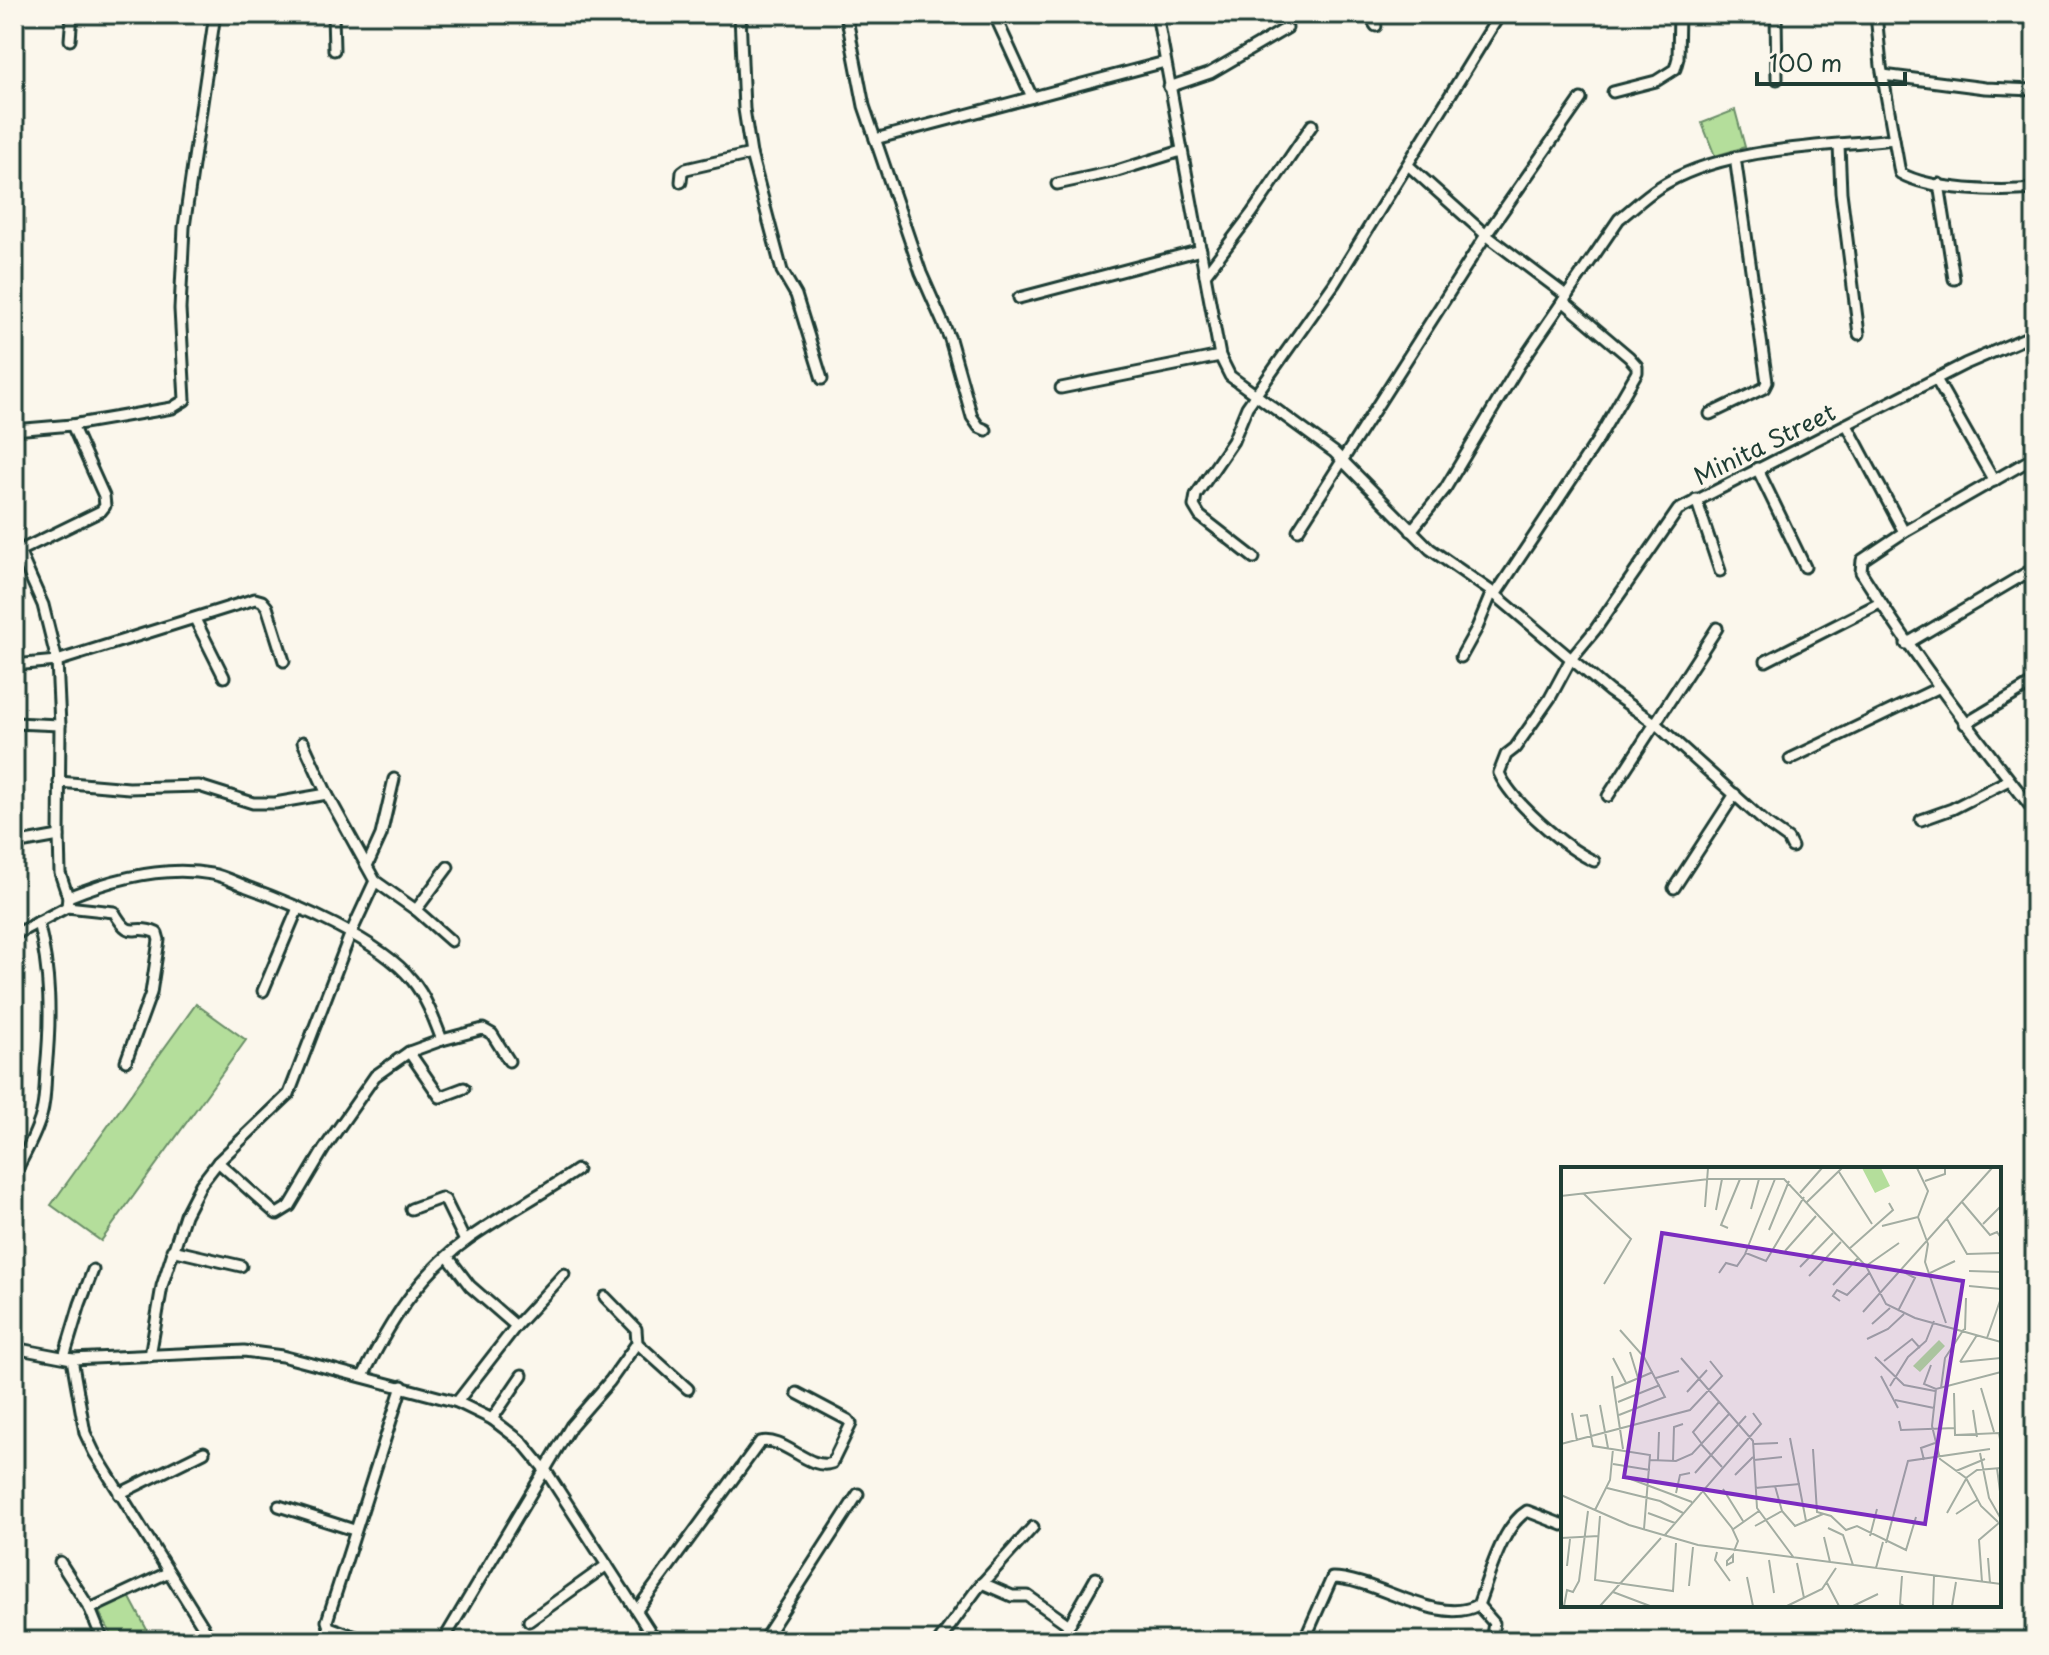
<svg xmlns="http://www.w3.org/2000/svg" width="2049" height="1655" font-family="'Playpen Sans',sans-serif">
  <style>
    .green { fill: #b4de9b; stroke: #6a8e68; stroke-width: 2 }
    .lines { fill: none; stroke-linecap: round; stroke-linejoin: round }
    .minor-casing { stroke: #1f3d34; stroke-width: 15 }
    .minor { stroke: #fbf7ec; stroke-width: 9 }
    .labels { text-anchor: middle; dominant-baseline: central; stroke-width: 6; stroke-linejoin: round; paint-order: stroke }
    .street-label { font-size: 24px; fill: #1f3d34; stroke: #fbf7ec }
    .inset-road { fill: none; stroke: #a3ada2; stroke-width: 2 }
    .view { fill: #7b2cbf; fill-opacity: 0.15; stroke: #7b2cbf; stroke-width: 4 }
    .inset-edge { fill: none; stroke: #1f3d34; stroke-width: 4 }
  </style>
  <rect width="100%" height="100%" fill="#fbf7ec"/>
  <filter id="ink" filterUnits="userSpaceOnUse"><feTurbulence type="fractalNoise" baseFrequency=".0125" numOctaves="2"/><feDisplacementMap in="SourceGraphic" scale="16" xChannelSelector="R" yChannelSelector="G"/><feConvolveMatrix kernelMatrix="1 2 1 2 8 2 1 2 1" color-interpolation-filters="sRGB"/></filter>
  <g filter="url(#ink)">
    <g class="green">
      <polygon points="1735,110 1745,147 1715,156 1702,123"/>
      <polygon points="196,1004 246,1040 101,1241 51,1205"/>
      <polygon points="128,1594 153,1641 115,1641 98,1610"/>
    </g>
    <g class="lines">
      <defs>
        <g id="minor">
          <polyline points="333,14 334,50"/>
          <polyline points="740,14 744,109 751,154 782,271 796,295 822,379"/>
          <polyline points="846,14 864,106 921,273 950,339 972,417 979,427 986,430"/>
          <polyline points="994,14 1032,97"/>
          <polyline points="1157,14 1220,356 1230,376 1334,452 1430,549 1492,592 1609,691 1656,724 1767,824 1788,839 1792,847"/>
          <polyline points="1368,14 1376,26"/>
          <polyline points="1776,14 1777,79"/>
          <path d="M 1876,14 L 1881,66 L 1900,173 C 1931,191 2000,192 2035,189"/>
          <polyline points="70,40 72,14"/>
          <polyline points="1883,75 1985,88 2035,90"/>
          <polyline points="1169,87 1210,73 1287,28"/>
          <polyline points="1613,92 1656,81 1675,69 1678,58 1679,14"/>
          <polyline points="875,139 1165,62"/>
          <polyline points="1839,145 1841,192 1859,334"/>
          <polyline points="1409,166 1486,235 1567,296"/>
          <polyline points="681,182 682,172 686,169 751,154"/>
          <polyline points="1057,184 1117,171 1181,151"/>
          <polyline points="1939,184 1954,279"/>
          <polyline points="1205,275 1252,213 1312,125"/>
          <polyline points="1019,298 1201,250"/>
          <polyline points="1936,379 1994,481"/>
          <polyline points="1061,388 1220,356"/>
          <polyline points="1710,414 1764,388 1767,382 1735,157"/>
          <polyline points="1847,425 1904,532"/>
          <polyline points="14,430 72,425 172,408 185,400 180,309 184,227 215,14"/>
          <path d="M 2035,457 L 1904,532 L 1862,560 L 1861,572 C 1914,656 1973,734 2035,812"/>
          <polyline points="1757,468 1805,567"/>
          <polyline points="1696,499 1720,571"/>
          <polyline points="1298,530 1486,235 1581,99"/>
          <path d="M 1411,531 L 1445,489 L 1520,364 L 1619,219 C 1632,209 1644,197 1658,188 C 1720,147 1821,147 1894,139"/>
          <polyline points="14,540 43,605 57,661 60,725 59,836 60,873 68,897 67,907"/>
          <polyline points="19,551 101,511 105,506 104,496 72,425"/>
          <polyline points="1254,558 1200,516 1194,506 1196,495 1233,441 1247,407 1334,284 1500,14"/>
          <polyline points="1495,595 1597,441 1637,372 1637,366 1629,357 1563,301"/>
          <polyline points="195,619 224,677"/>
          <polyline points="1906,644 2035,568"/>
          <polyline points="1461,657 1477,628 1492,592"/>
          <polyline points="1766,661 1880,603"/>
          <polyline points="14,665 57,661 255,599 262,601 267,607 284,661"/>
          <polyline points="14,723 60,725"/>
          <polyline points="1965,724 2035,682"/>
          <polyline points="303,742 327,794 375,881 416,910 451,941"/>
          <polyline points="1790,759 1938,688"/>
          <polyline points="59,782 129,788 199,786 253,803 275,803 327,794"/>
          <polyline points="1608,796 1717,628"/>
          <polyline points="1921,820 1952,809 2009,780"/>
          <polyline points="14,844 59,836"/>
          <path d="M 1594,861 C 1565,848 1512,802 1499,773 L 1506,755 L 1515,748 L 1550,698 L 1571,659 L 1595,630 L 1678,510 L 1965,364 L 2035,334"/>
          <polyline points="367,866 381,835 394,779"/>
          <polyline points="1674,888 1735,794"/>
          <path d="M 68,897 C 112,879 164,865 212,874 C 224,876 236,883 247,887 C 294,904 380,940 412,980 C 426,997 434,1019 442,1040"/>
          <polyline points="416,910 448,867"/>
          <path d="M 14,935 L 67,907 L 114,912 C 132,943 132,922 157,933 L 159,940 L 151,993 L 126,1061"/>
          <polyline points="263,991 298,908"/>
          <polyline points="409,1052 440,1097 464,1088"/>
          <polyline points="218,1162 274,1212 277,1214 290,1206 324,1149 375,1076 409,1052 442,1040 483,1029 492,1034 509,1061"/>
          <path d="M 14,1175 C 22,1159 32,1142 38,1125 C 45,1108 45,1088 46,1070 C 51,1019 51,973 38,922"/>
          <polyline points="411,1209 441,1198 445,1200 465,1241"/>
          <polyline points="172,1250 241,1266"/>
          <polyline points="448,1257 470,1286 516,1326"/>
          <polyline points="637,1343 688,1389"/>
          <polyline points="14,1348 72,1359 244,1351 282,1356 457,1402 492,1419 522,1442 546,1471 656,1641"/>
          <polyline points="150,1356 162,1286 185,1215 201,1184 218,1162 289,1094 350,935 375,881"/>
          <polyline points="64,1357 80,1304 93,1270"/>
          <polyline points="72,1359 85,1433 94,1452 212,1641"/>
          <path d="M 363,1376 C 389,1324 418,1275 467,1240 C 502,1215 541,1195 577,1170"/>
          <polyline points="457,1402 516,1326 564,1274"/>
          <polyline points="492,1419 522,1375"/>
          <polyline points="119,1494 204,1452"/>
          <polyline points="279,1506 354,1530"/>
          <polyline points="60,1562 90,1609 103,1641"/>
          <polyline points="982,1583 1012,1596 1028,1596 1069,1625"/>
          <polyline points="1478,1605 1494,1623 1491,1641"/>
          <polyline points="90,1609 167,1573"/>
          <path d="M 637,1610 L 760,1442 C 785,1436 808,1471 832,1463 L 851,1424 L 848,1420 L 797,1393"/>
          <polyline points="529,1621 607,1565"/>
          <polyline points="367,1641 329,1627 327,1621 402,1386"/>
          <polyline points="443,1641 571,1426 610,1381 637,1343 636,1329 605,1297"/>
          <polyline points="763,1641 858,1494"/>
          <polyline points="939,1641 977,1589 1033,1527"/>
          <polyline points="1060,1641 1096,1578"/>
          <path d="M 1304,1641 L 1332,1578 C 1376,1578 1438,1627 1478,1605 C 1489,1577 1502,1526 1527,1511 L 1563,1525"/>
        </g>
      </defs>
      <use href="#minor" class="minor-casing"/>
      <use href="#minor" class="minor"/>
    </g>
  </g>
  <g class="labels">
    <g class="street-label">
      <text transform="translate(1764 443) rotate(-26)">Minita Street</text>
    </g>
  </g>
  <g transform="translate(1561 1167)">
    <rect width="440" height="440" fill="#fbf7ec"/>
    <path d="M 301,1 L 320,1 L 329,19 L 314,26 ZM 378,173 L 384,179 L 359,205 L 352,199 Z" fill="#b4de9b"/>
    <path class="inset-road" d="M 356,1 L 367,24 L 357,50 L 367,77 L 364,95 L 385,156M 278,5 L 311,57M 364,14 L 384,7 L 384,1M 239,26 L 261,1M 23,27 L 70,72 L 43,117M 0,29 L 148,12 L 223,12 L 305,99 L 325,137 L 354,151 L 440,175M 246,35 L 281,1M 401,35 L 429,68 L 436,65 L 440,71M 144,40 L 147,1M 190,42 L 198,12M 155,43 L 161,12M 386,52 L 406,87 L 440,86M 422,57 L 440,39M 321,59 L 357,50M 167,61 L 160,58 L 179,12M 208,63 L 228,14M 288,82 L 332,43 L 328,36M 224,84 L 255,49M 184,87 L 214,12M 305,99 L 338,76M 239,100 L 272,66M 408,104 L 440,105M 158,106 L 165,96 L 176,99 L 185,86 L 205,94 L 243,30M 369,106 L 394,94M 248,109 L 280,75M 272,118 L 297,91M 408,119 L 440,122M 279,134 L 272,129 L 276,123 L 286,128 L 308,106M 337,144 L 354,111 L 339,103M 302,145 L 431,1M 311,157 L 329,141M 404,163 L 405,131M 426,171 L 440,131M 306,172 L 327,162 L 343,147M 69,185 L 77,211M 314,190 L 343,218 L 374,224M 52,191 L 65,216M 120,191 L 192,274 L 196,341 L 233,391M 323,194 L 351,172 L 359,181M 399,195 L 440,191M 399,195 L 416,168M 370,198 L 363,217 L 375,222 L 440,205M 51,209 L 62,282M 320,209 L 337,241M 95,211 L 118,204M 329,219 L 347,190 L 365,174 L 373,154M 54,221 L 92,205M 380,221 L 384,191 L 403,162M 420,221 L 433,265M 375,222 L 371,259 L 379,292 L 405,311 L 420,339 L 437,355M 126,225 L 146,203M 393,226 L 394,268 L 438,266 L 440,278M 334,233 L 373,241M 57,235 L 99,218M 39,238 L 47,281M 412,243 L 416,270M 11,246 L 16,274M 58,248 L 104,230 L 83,190 L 59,163M 19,249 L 26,248 L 32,279 L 89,288 L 83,362M 338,254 L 340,263 L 394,261M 229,271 L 245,354M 0,277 L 129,243 L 161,209 L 149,194M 140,277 L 161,300M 141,277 L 132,265 L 158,235M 193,277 L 217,276M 252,282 L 256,345 L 270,349 L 285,363 L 296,359 L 345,383 L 355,350M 419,286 L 428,331 L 440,352M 89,293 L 115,294 L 131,287 L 169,246M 97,293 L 98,265M 193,293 L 221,290M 363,293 L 360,281 L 374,276M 112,294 L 113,260 L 122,257M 52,297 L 89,303M 436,301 L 440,332M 395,304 L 424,292M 134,306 L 185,249M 174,308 L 192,290M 67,311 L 131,335M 405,311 L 416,303 L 440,301M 46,321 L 99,334 L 122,346M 194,321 L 239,317M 162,322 L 182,354M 141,323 L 171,361 L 177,374 L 173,384M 115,326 L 119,308 L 129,306M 0,328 L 68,358 L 137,378 L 440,417M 34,343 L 49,313 L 52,282M 221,344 L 234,359 L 262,347M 87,346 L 114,356M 386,346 L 405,312M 395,347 L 416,333M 39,349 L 34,413 L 112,424 L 115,376M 194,359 L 221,344 L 214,319M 267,361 L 282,368 L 292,398M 171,363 L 198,344M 103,369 L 200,257 L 192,246M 309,369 L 316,342M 263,370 L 269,395M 0,371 L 38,369M 325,376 L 347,294 L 429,282M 156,385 L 154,393 L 169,414M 172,388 L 172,395 L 166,398 L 166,394 ZM 427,391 L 429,416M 208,393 L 213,426M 236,396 L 243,431M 6,399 L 9,372M 315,401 L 322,375M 341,409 L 339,437 L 343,439M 186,410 L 192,439M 421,415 L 418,373 L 439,355M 266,416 L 278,439M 128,419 L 132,380M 52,425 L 89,439M 3,439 L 6,423 L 12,425 L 18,414 L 27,344M 39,439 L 100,371M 226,439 L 261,422 L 275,401M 292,439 L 317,427M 372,439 L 373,409M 391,439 L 395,415"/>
    <path class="view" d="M 101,66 L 402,114 L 364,357 L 63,310 Z"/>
    <rect width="440" height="440" class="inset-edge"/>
  </g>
  <rect width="2049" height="1655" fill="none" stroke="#fbf7ec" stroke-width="48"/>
  <rect x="24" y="24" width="2001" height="1607" fill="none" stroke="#1f3d34" stroke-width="3" filter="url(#ink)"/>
  <path d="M1757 72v12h148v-12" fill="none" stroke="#1f3d34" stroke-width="4"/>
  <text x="1769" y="72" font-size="24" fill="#1f3d34" stroke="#fbf7ec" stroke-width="6" paint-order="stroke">100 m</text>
</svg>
